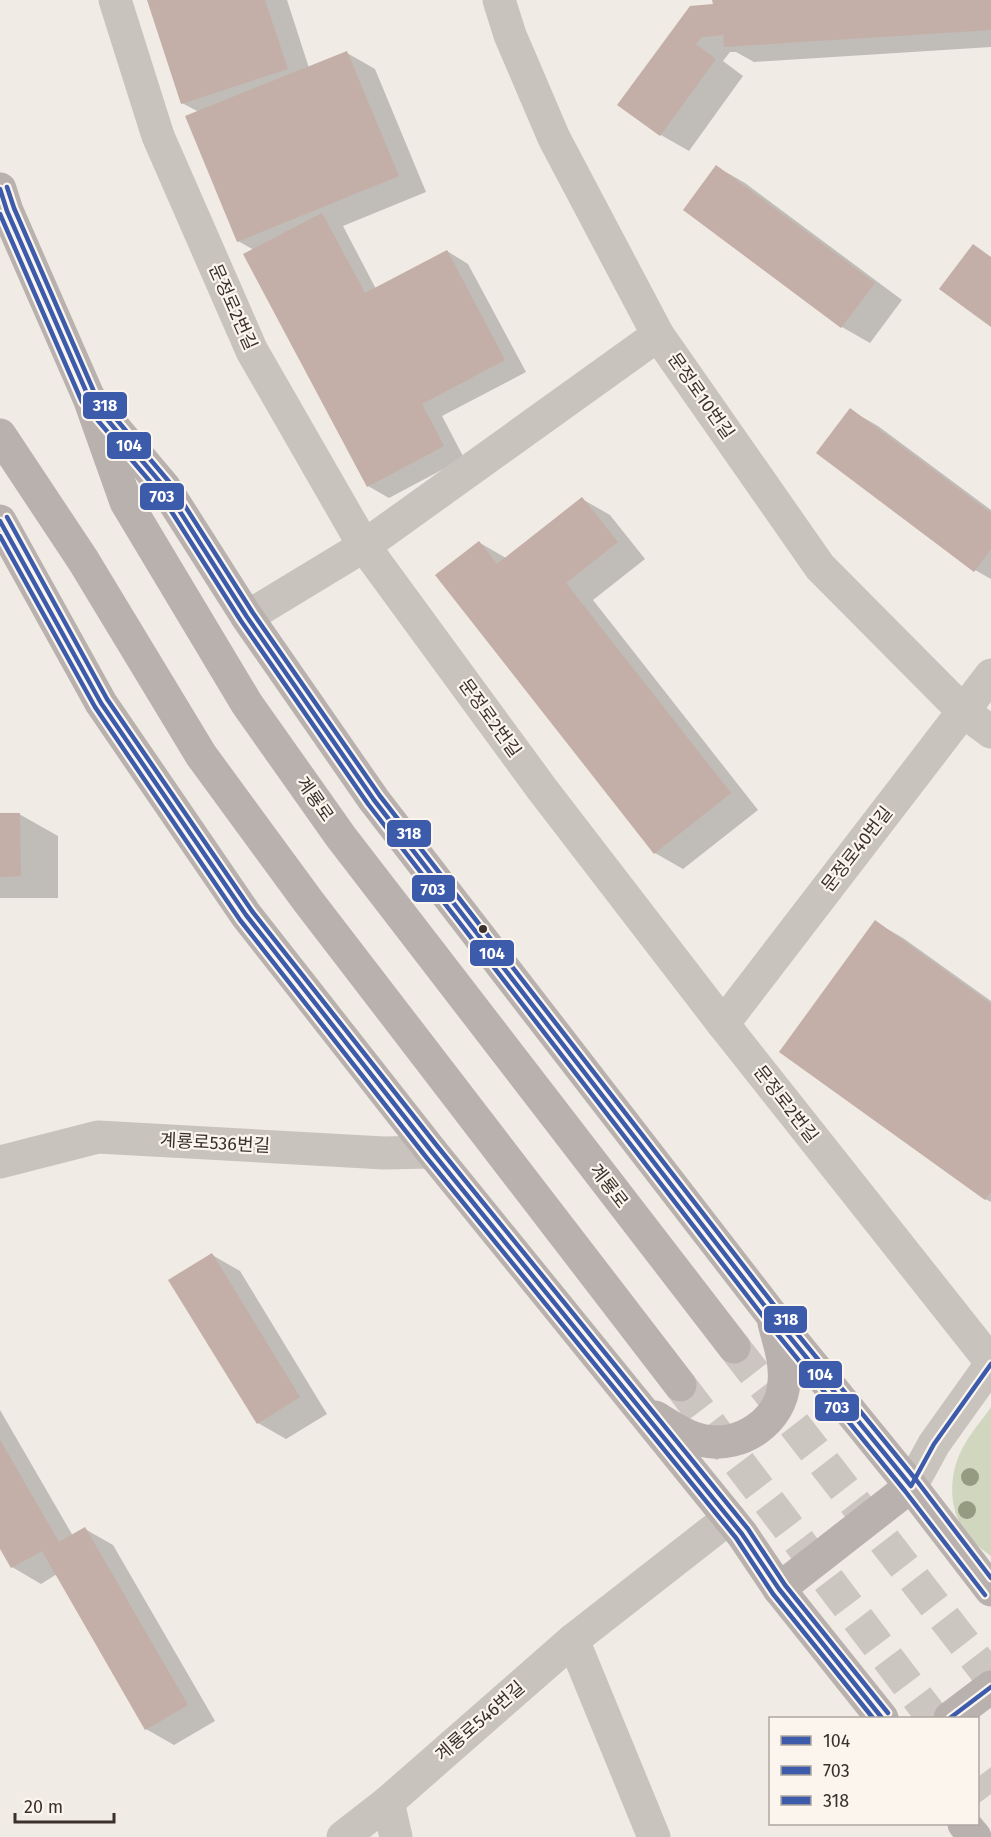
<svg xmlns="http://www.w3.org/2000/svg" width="991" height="1837" font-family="'Fira Sans','Noto Sans KR',sans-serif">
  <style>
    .green { fill: #d1d6bf }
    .shadow { fill: #0003 }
    .building { fill: #c3afa7 }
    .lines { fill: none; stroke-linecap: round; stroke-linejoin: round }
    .primary-tunnel { stroke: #ccc6c0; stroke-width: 33; stroke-dasharray: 33 16; stroke-linecap: butt }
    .minor { stroke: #c9c3be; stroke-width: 33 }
    .tertiary { stroke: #c9c3be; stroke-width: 33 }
    .primary { stroke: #b8b1ad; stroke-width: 33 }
    .bus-1-casing { stroke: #fbf5ee; stroke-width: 9 }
    .bus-2-casing { stroke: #fbf5ee; stroke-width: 9 }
    .bus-3-casing { stroke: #fbf5ee; stroke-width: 9 }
    .bus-1 { stroke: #3d5bab; stroke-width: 4.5 }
    .bus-2 { stroke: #3d5bab; stroke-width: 4.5 }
    .bus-3 { stroke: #3d5bab; stroke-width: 4.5 }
    .tree { fill: #959b80 }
    .bus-dot { fill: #3b302b; stroke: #fbf5ee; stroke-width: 2 }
    .labels { text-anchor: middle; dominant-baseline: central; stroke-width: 4.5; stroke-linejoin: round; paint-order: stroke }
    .street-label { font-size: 18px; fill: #3b302b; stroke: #fbf5ee }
    .line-badge { stroke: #fbf5ee; stroke-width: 2 }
    .badge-label { font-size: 16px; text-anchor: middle; font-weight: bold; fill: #fff }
  </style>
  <rect width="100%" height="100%" fill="#f0ebe5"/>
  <path class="green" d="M 991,1407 L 991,1556 C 985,1551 978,1547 973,1541 C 946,1515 947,1472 966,1442 C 973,1430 983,1419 991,1407 Z"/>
  <g class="shadow">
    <polygon points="148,0 287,0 309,68 347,53 375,69 426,192 343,226 376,289 447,251 468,264 526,372 442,416 464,458 389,498 368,486 254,250 238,241 199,112 182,103"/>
    <polygon points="714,0 991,0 991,47 754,62 736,52 730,52 723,61 743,76 689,151 661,135 619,104 714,5"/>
    <polygon points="717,167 745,183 902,300 870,343 842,327"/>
    <polygon points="850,410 878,426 991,510 991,579 975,570"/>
    <polygon points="582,499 610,515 645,559 593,600 758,810 683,869 655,853 480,543 506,558"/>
    <polygon points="19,814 58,836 58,898 0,898 0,815"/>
    <polygon points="875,922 903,938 991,1001 991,1202 985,1199"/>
    <polygon points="212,1255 240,1271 327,1414 286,1439 258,1423"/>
    <polygon points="0,1410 73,1536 85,1529 113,1545 215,1721 174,1745 146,1729 57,1574 41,1584 12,1567 0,1546"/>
  </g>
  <g class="building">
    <polygon points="147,0 265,0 288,69 181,104"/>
    <polygon points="712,0 991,0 991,30 724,47 723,35 702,37 696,44 716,59 660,136 617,105 690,6 713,4"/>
    <polygon points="347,51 399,176 237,242 185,116"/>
    <polygon points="716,165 875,283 841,328 683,210"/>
    <polygon points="322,213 365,293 447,250 505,360 422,404 444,446 367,487 243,254"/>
    <polygon points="973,244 991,257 991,327 939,289"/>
    <polygon points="850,408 991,513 991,549 974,572 816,453"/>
    <polygon points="582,497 618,542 566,583 731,793 654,854 435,575 479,541 497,564"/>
    <polygon points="0,813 20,813 21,876 0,877"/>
    <polygon points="875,920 991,1004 991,1192 985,1200 779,1052"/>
    <polygon points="212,1253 300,1397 257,1424 168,1280"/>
    <polygon points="0,1440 59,1542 85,1527 188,1705 145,1730 42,1551 11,1568 0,1549"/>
  </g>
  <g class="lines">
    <g class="primary-tunnel">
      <polyline points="734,1347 991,1678"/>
      <polyline points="680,1385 933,1718"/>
      <polyline points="978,1777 991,1794"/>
    </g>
    <g class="minor">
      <polyline points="115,0 158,136 252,351 364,546 542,789 723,1024 991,1362"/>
      <polyline points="499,0 510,35 554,138 658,335 820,567 963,711 991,732"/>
      <polyline points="247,617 364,546 658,335"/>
      <polyline points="723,1024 991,675"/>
      <polyline points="0,1162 98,1137 384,1153 432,1152"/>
      <polyline points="573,1640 654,1837"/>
      <polyline points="388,1802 396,1837"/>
      <polyline points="343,1837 388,1802 573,1640 729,1518"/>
    </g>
    <polyline class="tertiary" points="911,1486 934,1444 991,1364"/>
    <g class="primary">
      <polyline points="0,189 7,211 89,398 126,502 247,704 341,837 734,1347"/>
      <polyline points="89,398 165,488 247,617 374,800 771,1314 911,1486 991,1590"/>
      <polyline points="0,435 83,560 201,755 308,901 680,1385"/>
      <polyline points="0,521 101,703 246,915 432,1152 742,1534 779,1589 882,1718"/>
      <path d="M 655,1417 C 670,1426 687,1438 705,1441 C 741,1448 782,1421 784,1382 C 786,1362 779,1343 774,1323"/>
      <polyline points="779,1589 911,1486"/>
      <polyline points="950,1718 991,1687"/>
      <polyline points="964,1824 975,1837"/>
    </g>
    <defs>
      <g id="bus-1">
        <polyline points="0,189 7,211 89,398 165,488 247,617 374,800 771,1314 911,1486 934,1444 991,1364"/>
        <polyline points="0,521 101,703 246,915 432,1152 742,1534 779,1589 882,1718"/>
        <polyline points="950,1718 991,1687"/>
      </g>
      <g id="bus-2">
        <polyline points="0,214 82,402 159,492 241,621 368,804 765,1319 905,1491 985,1595"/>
        <polyline points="0,536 95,707 240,920 426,1157 736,1538 773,1594 873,1718"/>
      </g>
      <g id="bus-3">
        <polyline points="7,187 14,208 95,394 171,484 253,613 380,796 777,1309 917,1481 991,1578"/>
        <polyline points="7,517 107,699 252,911 438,1147 748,1529 785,1585 888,1713"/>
      </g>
    </defs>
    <use href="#bus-1" class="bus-1-casing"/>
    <use href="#bus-2" class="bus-2-casing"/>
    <use href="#bus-3" class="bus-3-casing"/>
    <use href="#bus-1" class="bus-1"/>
    <use href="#bus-2" class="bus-2"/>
    <use href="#bus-3" class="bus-3"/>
  </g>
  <g class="tree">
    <circle cx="970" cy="1477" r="9"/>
    <circle cx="967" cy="1510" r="9"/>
  </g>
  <circle class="bus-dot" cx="483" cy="929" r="5"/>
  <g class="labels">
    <g class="street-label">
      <text transform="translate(233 307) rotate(66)">문정로2번길</text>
      <text transform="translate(701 396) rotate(55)">문정로10번길</text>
      <text transform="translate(490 718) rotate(54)">문정로2번길</text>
      <text transform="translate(315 799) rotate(55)">계룡로</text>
      <text transform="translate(857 849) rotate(-52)">문정로40번길</text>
      <text transform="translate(786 1104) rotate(52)">문정로2번길</text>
      <text transform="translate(215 1143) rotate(3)">계룡로536번길</text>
      <text transform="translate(609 1186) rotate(52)">계룡로</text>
      <text transform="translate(480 1721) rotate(-41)">계룡로546번길</text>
    </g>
  </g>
  <g class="line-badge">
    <rect x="82" y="391" width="46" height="29" rx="6" fill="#3d5bab"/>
    <rect x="106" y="431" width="46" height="29" rx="6" fill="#3d5bab"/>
    <rect x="139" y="482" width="46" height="29" rx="6" fill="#3d5bab"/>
    <rect x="386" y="819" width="46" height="29" rx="6" fill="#3d5bab"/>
    <rect x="411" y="874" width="45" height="29" rx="6" fill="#3d5bab"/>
    <rect x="469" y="939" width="46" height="28" rx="6" fill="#3d5bab"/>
    <rect x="763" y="1305" width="45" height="29" rx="6" fill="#3d5bab"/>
    <rect x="798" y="1360" width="45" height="29" rx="6" fill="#3d5bab"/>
    <rect x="814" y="1393" width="46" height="29" rx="6" fill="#3d5bab"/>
  </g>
  <g class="badge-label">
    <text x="105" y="411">318</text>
    <text x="129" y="451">104</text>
    <text x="162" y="502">703</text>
    <text x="409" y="839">318</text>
    <text x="433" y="895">703</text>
    <text x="492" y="959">104</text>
    <text x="786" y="1325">318</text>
    <text x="820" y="1380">104</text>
    <text x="837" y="1413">703</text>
  </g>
  <rect x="769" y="1717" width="210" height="108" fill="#fbf5ee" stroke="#aea6a0" stroke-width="1.5"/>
  <rect x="781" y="1736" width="30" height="9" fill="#3d5bab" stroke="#aea6a0" stroke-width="1.5"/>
  <text x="823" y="1747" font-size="18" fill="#3b302b">104</text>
  <rect x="781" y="1766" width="30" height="9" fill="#3d5bab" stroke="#aea6a0" stroke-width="1.5"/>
  <text x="823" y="1777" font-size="18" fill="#3b302b">703</text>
  <rect x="781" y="1796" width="30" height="9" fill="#3d5bab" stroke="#aea6a0" stroke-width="1.5"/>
  <text x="823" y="1807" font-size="18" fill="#3b302b">318</text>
  <path d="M15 1813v9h99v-9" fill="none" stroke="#3b302b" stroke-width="3"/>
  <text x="24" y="1813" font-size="18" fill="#3b302b" stroke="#fbf5ee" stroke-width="4.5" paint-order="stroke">20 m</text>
</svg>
